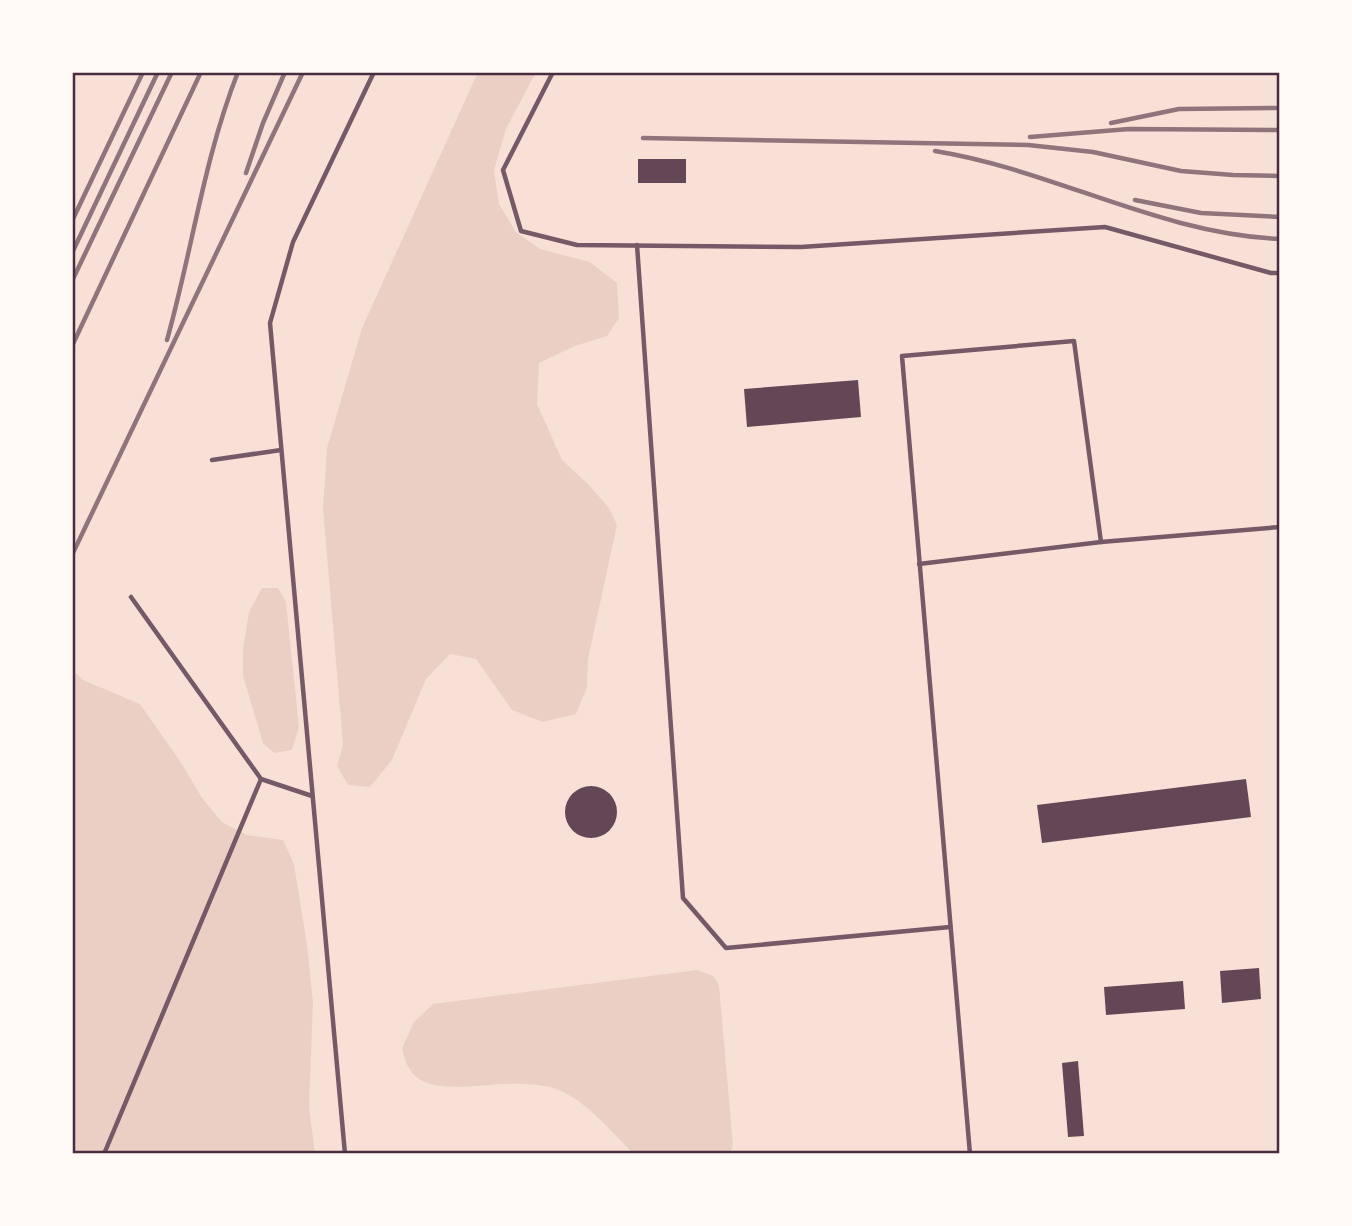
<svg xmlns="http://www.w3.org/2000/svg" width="1352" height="1226" font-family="Overpass,sans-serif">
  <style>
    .green { fill: #ebcfc5 }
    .building { fill: #644757 }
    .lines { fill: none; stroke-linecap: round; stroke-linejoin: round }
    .service { stroke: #755966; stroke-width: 4.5 }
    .rail { stroke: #8f747c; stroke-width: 4.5 }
    .neatline { fill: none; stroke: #4a2c40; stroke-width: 2.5 }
  </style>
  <rect width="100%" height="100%" fill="#f7e1d7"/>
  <g class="green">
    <polygon points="478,72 536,72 506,129 494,170 499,204 516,232 540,249 590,262 617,283 619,318 607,336 575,346 539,363 537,404 562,460 589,485 609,508 617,525 588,659 587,687 576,714 543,722 512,710 476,659 450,654 426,679 392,760 370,787 348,785 337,766 343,745 323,508 327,448 362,328"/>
    <polygon points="262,588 278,588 286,602 299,727 292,750 274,753 263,743 243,676 243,649 249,612"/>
    <polygon points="72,669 83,680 140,704 180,761 202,798 222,822 247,835 283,840 294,864 307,945 313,1002 309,1106 315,1154 72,1154"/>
    <path d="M 697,970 L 713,976 L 719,985 L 733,1145 L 730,1154 L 634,1154 C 610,1131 583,1095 549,1087 C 537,1084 519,1083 506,1084 C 481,1084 424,1097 409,1068 C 405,1062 404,1054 402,1048 L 414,1022 L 433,1004 Z"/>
  </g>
  <g class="building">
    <rect x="638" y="159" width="48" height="24"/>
    <polygon points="858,380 861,417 747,427 744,389"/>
    <polygon points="1246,779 1251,817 1042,843 1037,805"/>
    <circle cx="591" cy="812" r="26"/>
    <polygon points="1259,968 1261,999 1222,1003 1220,971"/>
    <polygon points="1183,981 1185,1009 1106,1015 1104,987"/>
    <polygon points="1078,1061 1084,1136 1068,1137 1062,1063"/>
  </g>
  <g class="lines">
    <g class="service">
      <polyline points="553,72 503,170 521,231 577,245 801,247 1105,227 1271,273 1280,273"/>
      <polyline points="637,245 683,898 726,948 950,927"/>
      <polyline points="212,460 281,450"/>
      <polyline points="919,564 1101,542 1280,527"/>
      <polyline points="131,597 261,779 312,796"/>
      <polyline points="104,1154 261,779"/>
      <polyline points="345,1154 270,323 293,242 374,72"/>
      <polyline points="970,1154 902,356 1074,341 1101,542"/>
    </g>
    <g class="rail">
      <polyline points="1111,123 1179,109 1280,108"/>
      <polyline points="1030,137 1129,129 1280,130"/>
      <polyline points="643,138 1028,145 1093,152 1181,171 1233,175 1280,176"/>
      <path d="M 935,151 C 1053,170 1160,234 1280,239"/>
      <polyline points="246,173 263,123 285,72"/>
      <polyline points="1135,200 1201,213 1280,217"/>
      <polyline points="72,221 143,72"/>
      <polyline points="72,253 158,72"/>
      <polyline points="72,281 172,72"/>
      <path d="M 167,340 C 192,251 204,158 238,72"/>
      <polyline points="72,346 201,72"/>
      <polyline points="72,555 303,72"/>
    </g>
  </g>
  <rect width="1352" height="1226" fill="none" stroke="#fffaf5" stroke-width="147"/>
  <rect x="74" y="74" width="1204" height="1078" class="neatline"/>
</svg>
